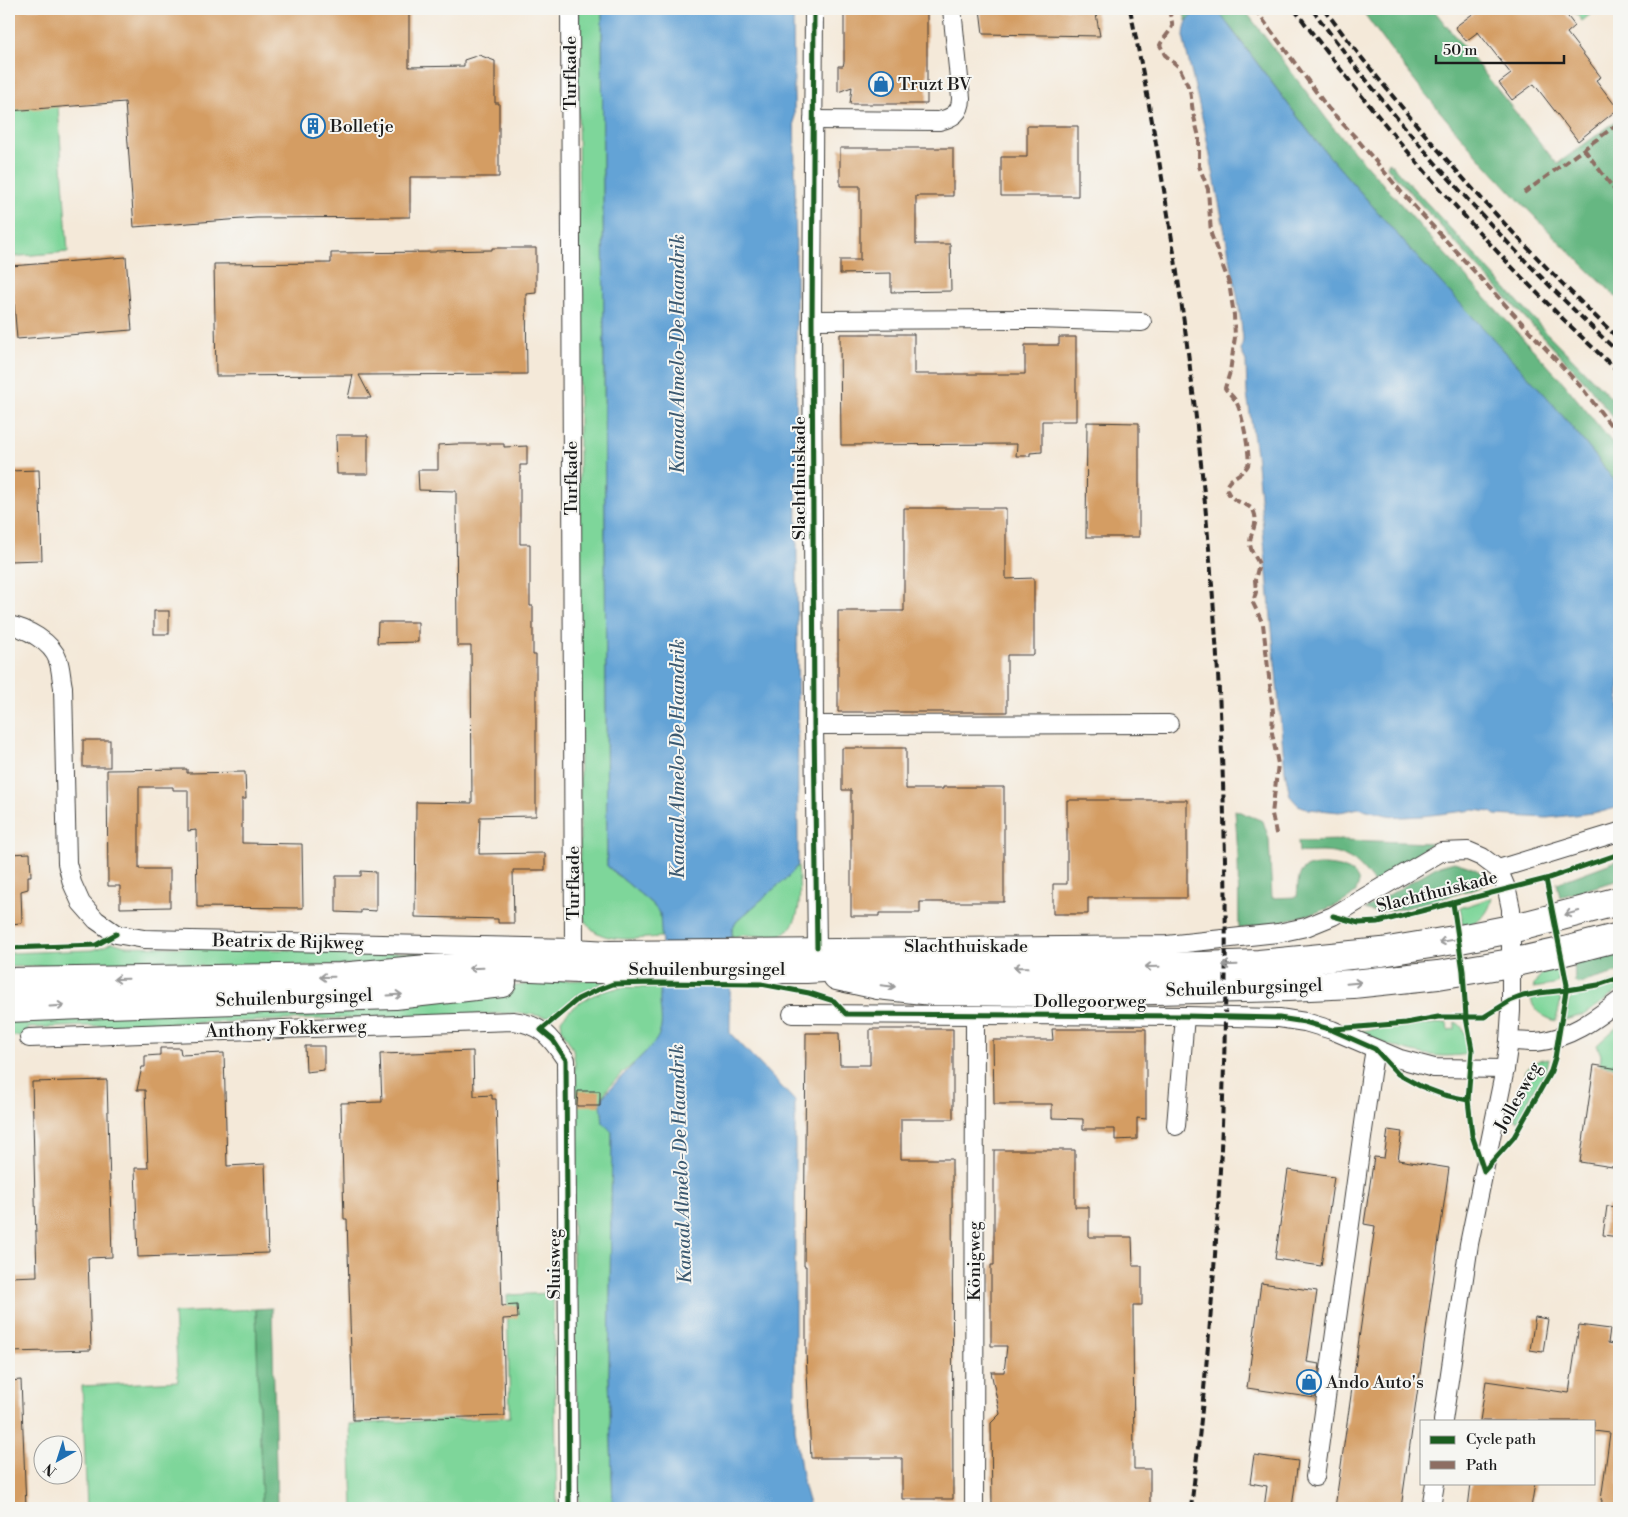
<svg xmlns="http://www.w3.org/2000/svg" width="1628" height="1517" font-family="'Libre Bodoni',serif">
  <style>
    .green { fill: #7ed69a; stroke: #4d795b }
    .forest { fill: #66b782; stroke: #416a4f }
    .water { fill: #64a3d6; stroke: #406079 }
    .building { fill: #d49d64 }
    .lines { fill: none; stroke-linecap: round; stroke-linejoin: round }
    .minor-casing { stroke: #3c3b38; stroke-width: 20 }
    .primary-casing { stroke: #3c3b38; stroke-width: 30 }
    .minor { stroke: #fff; stroke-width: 18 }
    .primary { stroke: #fff; stroke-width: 28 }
    .rail { stroke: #1c1c1c; stroke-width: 4; stroke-dasharray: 8 4; stroke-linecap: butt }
    .quiet { stroke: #8d6e63; stroke-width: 4; stroke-dasharray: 8 4; stroke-linecap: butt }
    .cycleway-casing { stroke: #f6f6f2; stroke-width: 8 }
    .cycleway { stroke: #1b5e20; stroke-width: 5 }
    .oneway { stroke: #999 }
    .labels { text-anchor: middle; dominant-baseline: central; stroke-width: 4; stroke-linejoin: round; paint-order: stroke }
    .street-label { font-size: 18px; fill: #1c1c1c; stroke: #f6f6f2 }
    .poi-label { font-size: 18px; fill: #1c1c1c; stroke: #f6f6f2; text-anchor: start }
    .water-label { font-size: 19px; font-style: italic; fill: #3c5970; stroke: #f6f6f2 }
  </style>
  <rect width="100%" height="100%" fill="#f6f6f2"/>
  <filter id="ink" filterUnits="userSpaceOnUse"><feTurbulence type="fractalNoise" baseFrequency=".02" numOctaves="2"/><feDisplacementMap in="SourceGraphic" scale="10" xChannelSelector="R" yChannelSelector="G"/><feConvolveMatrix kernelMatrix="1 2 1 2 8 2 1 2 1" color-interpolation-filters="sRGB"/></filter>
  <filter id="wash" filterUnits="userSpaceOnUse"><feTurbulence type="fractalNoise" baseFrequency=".0096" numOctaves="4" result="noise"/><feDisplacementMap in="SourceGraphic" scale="20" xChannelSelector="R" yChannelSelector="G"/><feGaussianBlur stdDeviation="1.12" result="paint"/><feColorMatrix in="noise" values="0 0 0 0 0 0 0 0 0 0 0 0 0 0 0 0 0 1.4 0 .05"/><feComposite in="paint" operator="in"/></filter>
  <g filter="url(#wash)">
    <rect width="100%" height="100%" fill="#f4e9d9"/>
    <g class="green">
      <path d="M 578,9 L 602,9 L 607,866 L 652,904 L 660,913 L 662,937 C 638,938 598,946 585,920 C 582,915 582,909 580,904 Z"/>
      <polygon points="1573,9 1597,9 1582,21"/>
      <polygon points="58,106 68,252 9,257 9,110"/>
      <path d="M 798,865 C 799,885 804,913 789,929 C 787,932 782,934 779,937 L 746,935 L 732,937 L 732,929 L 737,921 L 790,875 Z"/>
      <path d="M 1492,898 C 1489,914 1479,923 1464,927 L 1460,908 Z"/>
      <polygon points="112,942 125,946 547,956 252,969 152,963 9,967 9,953 93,950 103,947"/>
      <path d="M 1559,964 L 1558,982 L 1553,985 L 1533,988 C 1538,974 1547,970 1559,964 Z"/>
      <polygon points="612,979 585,991 575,997 557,1013 548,1017 520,1013 28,1028 28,1036 9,1036 9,1013 443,996 552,981"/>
      <polygon points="1619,981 1619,990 1586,1014 1565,1020 1568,1002 1572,995"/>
      <path d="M 626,987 L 660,988 C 661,1002 664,1020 660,1034 C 653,1053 604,1082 602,1100 C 601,1107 603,1116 603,1123 L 612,1132 L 609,1375 L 613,1508 L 579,1508 L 573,1259 L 572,1119 L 575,1064 L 573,1049 L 562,1030 L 561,1020 C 577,999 600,990 626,987 Z"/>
      <path d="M 1553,994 L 1561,1000 L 1556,1021 C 1545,1018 1533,1011 1531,999 Z"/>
      <path d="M 1455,1022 C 1467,1026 1466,1043 1468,1054 C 1427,1061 1396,1048 1359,1033 L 1362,1031 L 1388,1027 L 1447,1023 L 1448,1030 L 1455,1029 Z"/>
      <polygon points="1619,1025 1619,1067 1600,1065 1601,1055 1597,1045"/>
      <polygon points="1549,1058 1546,1073 1534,1089 1519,1121 1515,1119 1526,1070 1539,1060"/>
      <polygon points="553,1293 557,1508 353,1508 350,1424 510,1417 507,1295"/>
      <polygon points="256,1309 262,1508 87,1508 82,1386 178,1381 174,1313"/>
    </g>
    <g class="forest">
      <polygon points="1183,9 1201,9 1186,21"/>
      <polygon points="1214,9 1244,9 1332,126 1434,242 1563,382 1614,445 1619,452 1619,487 1597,458 1547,397 1417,257 1315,140 1231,28"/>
      <path d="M 1361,9 L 1433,9 L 1557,164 L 1619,119 L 1619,299 C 1524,211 1436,115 1361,9 Z"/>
      <polygon points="1389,162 1546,332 1619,406 1619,425 1587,384 1482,272 1387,167"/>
      <path d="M 1235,810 L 1263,821 L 1269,839 L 1272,898 L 1297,897 C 1298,889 1297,876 1303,870 C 1312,861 1347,865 1355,875 C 1356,875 1359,881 1359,882 C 1358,887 1356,893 1352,896 C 1328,915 1269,923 1239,929 L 1238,855 Z"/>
      <path d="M 1345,840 L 1433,843 L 1374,883 C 1358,862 1350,853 1322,852 C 1315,852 1306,853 1299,852 L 1298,841 Z"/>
      <polygon points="1619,860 1619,880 1560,897 1557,883"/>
      <path d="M 1454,862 C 1467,866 1484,869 1488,884 C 1466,891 1383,920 1365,909 L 1436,867 Z"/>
      <polygon points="1619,947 1619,972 1577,984 1575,982 1574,960"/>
      <polygon points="272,1308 277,1508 262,1508 256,1309"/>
    </g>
    <g class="water">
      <path d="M 602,9 L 793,9 L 796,259 L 798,865 L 790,875 L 737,921 L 732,929 L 730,999 L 730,1033 L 795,1101 L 795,1429 L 804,1487 L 810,1508 L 613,1508 L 609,1375 L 612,1132 L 603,1123 L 601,1103 L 605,1094 L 653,1044 C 655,1041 658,1038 659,1034 C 666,1019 654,996 664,983 L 660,913 L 652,904 L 607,866 Z"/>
      <path d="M 1202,9 L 1217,10 L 1315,140 L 1417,257 L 1547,397 L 1597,458 L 1619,487 L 1619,807 L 1601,812 L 1547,818 L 1495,815 L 1491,812 L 1474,810 L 1422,816 L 1402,817 L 1387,815 L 1359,808 L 1340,812 L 1309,809 L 1298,805 L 1290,796 L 1285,771 L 1256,453 L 1247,394 L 1246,361 L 1241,351 L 1243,339 L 1242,330 L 1238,300 L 1205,130 L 1184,41 C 1184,24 1186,17 1202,9 Z"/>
    </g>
    <g id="blocks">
      <g class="building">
        <polygon points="9,9 409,9 409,67 464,66 464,60 479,55 495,61 495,103 499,103 499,177 410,177 410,217 256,218 134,227 125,102 9,111"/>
        <polygon points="980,9 1095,9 1100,36 983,34"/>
        <polygon points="1479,9 1562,9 1575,26 1567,33 1601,77 1596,80 1618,109 1578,141 1534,84 1512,100 1499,83 1511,74 1478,32 1466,41 1455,27"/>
        <polygon points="844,11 927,11 927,104 850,104 852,87 838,92 838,66 843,66 844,62"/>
        <polygon points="1027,126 1078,126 1078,196 1001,196 1001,157 1027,157"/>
        <polygon points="840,148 953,148 953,196 916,196 916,244 950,244 951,291 891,292 891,273 840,274 840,260 860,260 860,186 840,186"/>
        <polygon points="492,248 536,248 536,293 526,294 527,374 359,375 371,398 348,398 353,375 216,376 214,264 331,263 331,253 436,252 436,251 492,250"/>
        <polygon points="126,257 132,330 17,339 11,266"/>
        <polygon points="840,334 914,334 914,374 1025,374 1025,345 1059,345 1059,337 1076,337 1076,421 1042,421 1042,452 1030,453 1030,456 1016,456 1017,444 841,445"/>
        <polygon points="1087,422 1139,423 1139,537 1086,537"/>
        <polygon points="336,435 368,435 368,474 337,474"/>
        <polygon points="456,444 504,444 504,447 527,446 527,465 520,465 520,544 530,544 530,606 533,606 533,655 536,655 536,816 480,817 479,854 545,853 545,870 513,870 514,923 498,923 498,919 415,917 416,802 472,803 471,646 457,646 456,491 419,490 418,470 438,470 438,445"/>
        <polygon points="39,470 42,560 9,561 9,471"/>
        <polygon points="904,508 1006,508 1006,579 1034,578 1034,655 1007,655 1007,712 838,712 838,611 904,611"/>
        <rect x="154" y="611" width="15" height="23"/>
        <polygon points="378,622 418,622 418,642 377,643"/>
        <rect x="83" y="740" width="27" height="27"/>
        <polygon points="842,748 906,748 906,789 943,789 943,787 1004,787 1004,902 920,902 920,913 879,913 879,916 851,916 851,790 842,790"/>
        <polygon points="187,769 187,773 245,772 246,799 242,799 242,843 302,844 303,908 197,907 196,830 188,831 188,790 173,790 173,787 139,787 139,869 170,869 170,907 120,908 120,886 108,886 107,770"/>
        <polygon points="1067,800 1187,800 1187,898 1088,898 1088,914 1053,914 1053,884 1067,884"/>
        <polygon points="30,853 31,876 28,876 28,889 21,891 22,923 9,924 9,854"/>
        <polygon points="361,871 376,872 376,911 361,910 361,913 336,912 336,876 361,876"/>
        <polygon points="870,1029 953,1029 953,1119 901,1119 901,1159 952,1159 953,1499 902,1499 902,1458 811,1458 806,1352 806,1266 804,1266 806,1033 839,1033 840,1065 870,1065"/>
        <polygon points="1052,1029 1146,1029 1146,1119 1137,1118 1137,1139 1115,1140 1115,1129 1083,1129 1083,1119 1052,1118 1052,1104 994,1104 993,1040 1053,1040"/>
        <polygon points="305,1046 324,1046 324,1070 306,1072"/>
        <polygon points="160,1048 180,1048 181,1055 224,1053 227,1166 265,1164 268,1253 138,1257 135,1168 148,1168 145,1090 137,1090 142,1067 145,1067 145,1056 160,1055"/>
        <polygon points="473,1051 474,1096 492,1095 492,1099 496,1099 502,1306 517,1305 518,1318 503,1319 505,1416 353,1420 347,1219 344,1219 341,1103 382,1102 380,1054"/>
        <polygon points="1594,1065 1619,1069 1619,1168 1580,1162"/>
        <polygon points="107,1080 112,1257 88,1258 91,1350 9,1352 9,1277 37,1276 32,1082"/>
        <polygon points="578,1091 600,1091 600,1106 577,1106"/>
        <polygon points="1388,1130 1402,1132 1398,1160 1449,1168 1401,1508 1335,1508 1375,1226 1364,1224 1374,1157 1384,1158"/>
        <polygon points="994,1150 1075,1150 1075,1207 1089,1207 1089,1237 1132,1237 1133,1266 1142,1266 1142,1305 1133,1305 1134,1469 1150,1469 1150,1508 992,1508 991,1423 1000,1414 991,1372 1004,1372 1007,1346 991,1346 991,1265 994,1265"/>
        <polygon points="1288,1170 1334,1177 1321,1266 1275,1259"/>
        <polygon points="1607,1206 1619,1207 1619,1237 1603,1235"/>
        <polygon points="1261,1283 1317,1291 1307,1362 1320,1364 1315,1398 1247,1388"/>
        <polygon points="1535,1317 1548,1319 1543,1352 1530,1350"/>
        <polygon points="1579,1325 1610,1329 1608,1343 1619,1345 1619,1508 1601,1508 1602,1500 1601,1500 1610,1433 1594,1431 1594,1421 1480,1421 1486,1381 1569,1393"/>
        <polygon points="21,1380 26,1508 9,1508 9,1381"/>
        <polygon points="1254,1455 1298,1461 1292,1508 1264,1508 1267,1486 1250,1483"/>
        <polygon points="1471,1483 1535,1483 1531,1508 1468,1508"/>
      </g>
    </g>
  </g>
  <g filter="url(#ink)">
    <use href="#blocks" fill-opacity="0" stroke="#3c3b38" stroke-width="1"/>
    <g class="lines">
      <defs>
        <g id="minor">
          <polyline points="570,9 574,948"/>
          <polyline points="814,9 812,320 814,725 817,947"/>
          <path d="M 813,120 L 939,121 C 952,118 961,113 961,98 L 952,9"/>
          <polyline points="812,320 1035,319 1142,322"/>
          <path d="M 9,625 C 26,628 52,642 58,660 C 61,668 61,678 63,687 L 67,863 L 72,883 L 81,903 L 96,920 L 116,934 L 144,939 L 574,948 L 609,950 L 1167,945 L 1278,933 L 1306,927 L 1333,916 L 1441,852 L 1468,851 L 1482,857 L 1498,869 L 1507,890 L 1511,909 L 1511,1011 L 1509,1041 L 1505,1069 L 1469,1244 L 1443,1421"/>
          <polyline points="814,725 1169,724"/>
          <polyline points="1498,869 1619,832"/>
          <polyline points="792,1014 1185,1016 1279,1018 1305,1022 1332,1030 1400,1059 1434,1068 1505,1069"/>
          <path d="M 29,1038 L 513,1021 C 541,1024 551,1038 566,1060 L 569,1508"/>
          <path d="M 1509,1041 C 1518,1041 1527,1042 1536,1042 C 1569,1039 1594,1020 1619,1001"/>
          <polyline points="1176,1126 1185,1016"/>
          <polyline points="1315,1477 1371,1073 1375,1049"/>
          <polyline points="974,1508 975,1015"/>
          <polyline points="1431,1508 1435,1483"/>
        </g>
        <g id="primary">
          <polyline points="837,976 878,985 932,991 1066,992 1288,987 1353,984 1438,975 1511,963 1561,952 1619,937"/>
          <polyline points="9,982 340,977 427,969 509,966 578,969 806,969 878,965 1070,968 1200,966 1259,964 1382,952 1460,939 1511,929 1619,901"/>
          <polyline points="9,1008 107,1004 395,995 502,983"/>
        </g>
      </defs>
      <use href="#minor" class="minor-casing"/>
      <use href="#primary" class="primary-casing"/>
      <use href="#minor" class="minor"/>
      <use href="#primary" class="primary"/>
      <g class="rail">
        <path d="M 1130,9 C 1233,501 1252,1009 1191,1508"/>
        <path d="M 1294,9 C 1392,139 1499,262 1619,372"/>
        <path d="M 1312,9 C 1403,133 1507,248 1619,353"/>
        <path d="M 1324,9 C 1413,127 1512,237 1619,339"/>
      </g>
      <g class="quiet">
        <path d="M 1169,9 C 1169,14 1173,21 1172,26 C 1170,33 1163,38 1160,45 L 1165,55 L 1179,67 L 1190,90 L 1193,113 L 1199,137 L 1199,166 L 1208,189 L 1211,234 L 1229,283 L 1234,315 L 1235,337 L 1230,372 L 1225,388 C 1228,393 1232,395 1235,400 C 1241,406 1251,457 1248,465 C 1243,475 1230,476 1226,487 C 1230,505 1249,501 1254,512 C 1259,524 1250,532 1250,543 C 1250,551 1256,557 1259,564 L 1255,580 L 1256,592 L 1253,603 L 1263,624 L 1273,712 L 1272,733 L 1278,764 L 1272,814 L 1277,838"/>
        <polyline points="1255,9 1328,108 1357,139 1402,193 1582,388 1619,436"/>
        <polyline points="1584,149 1619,196"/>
        <polyline points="1524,193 1619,123"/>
      </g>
      <defs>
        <g id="cycleway">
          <polyline points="814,9 812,320 814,725 817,947"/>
          <polyline points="1453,903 1463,971 1466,1017 1472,1050 1468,1100 1472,1135 1484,1171 1514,1137 1551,1071 1555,1058 1567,985 1546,879"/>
          <polyline points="1333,916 1359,923 1378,922 1546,879 1619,854"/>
          <polyline points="9,948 96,945 116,934"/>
          <polyline points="1335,1029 1406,1023 1438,1017 1484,1017 1510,1001 1523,996 1539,993 1567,990 1598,985 1619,978"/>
          <polyline points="569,1508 566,1060 553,1040 541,1030 578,999 595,991 613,984 653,983 761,984 809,993 834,1001 846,1014 1185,1016 1279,1018 1305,1022 1332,1030 1375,1049 1398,1074 1420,1086 1444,1095 1468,1100"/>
        </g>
      </defs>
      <use href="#cycleway" class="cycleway-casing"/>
      <use href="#cycleway" class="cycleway"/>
    </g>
    <defs><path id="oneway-shaft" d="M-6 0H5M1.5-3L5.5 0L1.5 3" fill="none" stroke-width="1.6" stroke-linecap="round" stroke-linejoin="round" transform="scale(1.25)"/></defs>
    <g class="oneway">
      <use href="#oneway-shaft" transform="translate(1572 913) rotate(165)"/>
      <use href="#oneway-shaft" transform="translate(1446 941) rotate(171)"/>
      <use href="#oneway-shaft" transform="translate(1230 965) rotate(178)"/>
      <use href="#oneway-shaft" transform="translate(1021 967) rotate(-179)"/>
      <use href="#oneway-shaft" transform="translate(1152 967) rotate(179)"/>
      <use href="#oneway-shaft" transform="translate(476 968) rotate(178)"/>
      <use href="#oneway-shaft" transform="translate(327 977) rotate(179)"/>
      <use href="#oneway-shaft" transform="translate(121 979) rotate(179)"/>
      <use href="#oneway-shaft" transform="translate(1354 983) rotate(-5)"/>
      <use href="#oneway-shaft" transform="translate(888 986) rotate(6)"/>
      <use href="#oneway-shaft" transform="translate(395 995) rotate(-4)"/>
      <use href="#oneway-shaft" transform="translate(57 1006) rotate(-3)"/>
    </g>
  </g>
  <defs>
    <symbol id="shop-ring" viewBox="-11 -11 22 22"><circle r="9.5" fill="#f6f6f2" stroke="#1f6fb2" stroke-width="1.5"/><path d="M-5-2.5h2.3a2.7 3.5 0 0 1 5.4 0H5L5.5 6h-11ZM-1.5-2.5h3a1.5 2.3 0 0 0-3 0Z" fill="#1f6fb2"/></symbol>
    <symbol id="building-ring" viewBox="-11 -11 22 22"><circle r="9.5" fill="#f6f6f2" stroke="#1f6fb2" stroke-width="1.5"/><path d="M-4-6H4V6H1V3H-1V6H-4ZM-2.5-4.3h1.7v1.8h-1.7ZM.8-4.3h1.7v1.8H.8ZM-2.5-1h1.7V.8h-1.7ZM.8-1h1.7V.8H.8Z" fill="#1f6fb2"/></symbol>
  </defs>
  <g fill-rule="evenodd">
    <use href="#shop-ring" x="867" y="70" width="28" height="28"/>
    <use href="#building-ring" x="299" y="112" width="28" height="28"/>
    <use href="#shop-ring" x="1295" y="1368" width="28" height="28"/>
  </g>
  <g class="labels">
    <g class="street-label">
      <text transform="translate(570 73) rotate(-90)">Turfkade</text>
      <text transform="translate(571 478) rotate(-90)">Turfkade</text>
      <text transform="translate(799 478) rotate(-90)">Slachthuiskade</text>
      <text transform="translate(573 883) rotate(-90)">Turfkade</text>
      <text transform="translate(1437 892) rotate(-14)">Slachthuiskade</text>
      <text transform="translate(288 942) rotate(1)">Beatrix de Rijkweg</text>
      <text x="966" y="946">Slachthuiskade</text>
      <text x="707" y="969">Schuilenburgsingel</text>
      <text transform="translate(1244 988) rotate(-2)">Schuilenburgsingel</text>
      <text transform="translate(294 998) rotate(-2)">Schuilenburgsingel</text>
      <text x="1090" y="1001">Dollegoorweg</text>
      <text transform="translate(286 1029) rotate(-2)">Anthony Fokkerweg</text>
      <text transform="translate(1518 1097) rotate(-61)">Jollesweg</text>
      <text transform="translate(974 1261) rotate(-90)">Königweg</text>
      <text transform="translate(554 1264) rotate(-90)">Sluisweg</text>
    </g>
    <g class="poi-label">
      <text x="898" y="84">Truzt BV</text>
      <text x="330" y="126">Bolletje</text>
      <text x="1326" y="1382">Ando Auto's</text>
    </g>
    <g class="water-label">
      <text transform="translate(678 354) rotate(-90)">Kanaal Almelo-De Haandrik</text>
      <text transform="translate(678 759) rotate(-90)">Kanaal Almelo-De Haandrik</text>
      <text transform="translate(681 1164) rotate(-92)">Kanaal Almelo-De Haandrik</text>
    </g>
  </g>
  <rect width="1628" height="1517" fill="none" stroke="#f6f6f2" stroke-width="30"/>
  <rect x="1420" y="1420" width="175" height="65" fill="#f6f6f2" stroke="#9f9f9c"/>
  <rect x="1430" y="1436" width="25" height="8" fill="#1b5e20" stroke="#9f9f9c"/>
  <text x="1466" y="1444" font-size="15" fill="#1c1c1c">Cycle path</text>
  <rect x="1430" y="1461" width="25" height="8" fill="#8d6e63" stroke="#9f9f9c"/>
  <text x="1466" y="1470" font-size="15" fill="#1c1c1c">Path</text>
  <g transform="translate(58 1460) rotate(219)"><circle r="24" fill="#f6f6f2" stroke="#9f9f9c"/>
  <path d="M0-4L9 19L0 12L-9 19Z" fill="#1f6fb2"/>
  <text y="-8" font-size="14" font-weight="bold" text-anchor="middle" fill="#1c1c1c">N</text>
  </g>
  <path d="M1436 55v8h128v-8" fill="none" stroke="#1c1c1c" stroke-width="2.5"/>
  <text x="1443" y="55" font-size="15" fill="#1c1c1c" stroke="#f6f6f2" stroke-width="4" paint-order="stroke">50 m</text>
</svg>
